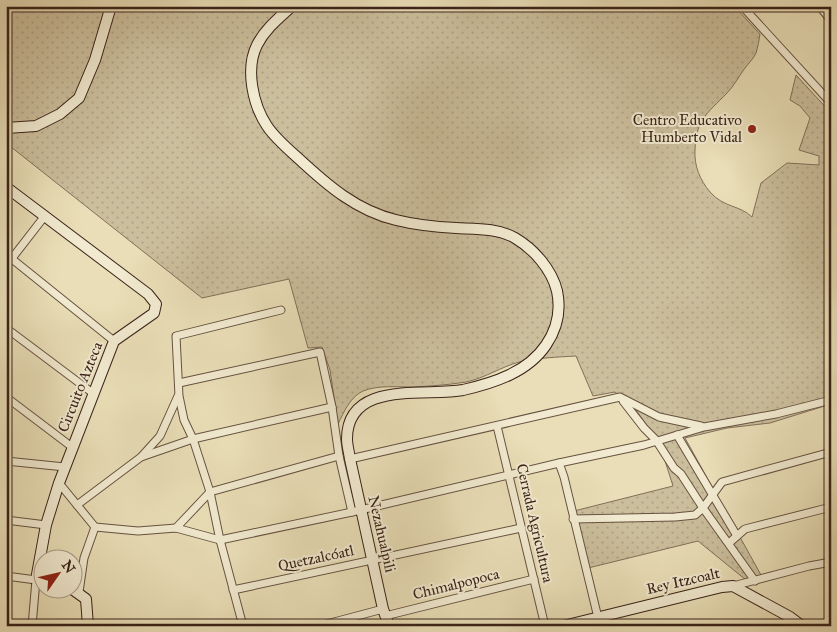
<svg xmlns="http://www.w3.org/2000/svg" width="837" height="632" font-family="'IM FELL Great Primer',serif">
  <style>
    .grass { fill: url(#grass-dots); stroke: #82705a }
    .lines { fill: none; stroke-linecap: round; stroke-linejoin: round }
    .street-casing { stroke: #665240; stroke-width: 9 }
    .secondary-casing { stroke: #3a2319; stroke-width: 12 }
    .street { stroke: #f1ead0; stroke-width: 7 }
    .secondary { stroke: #f1ead0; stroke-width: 10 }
    .poi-dot { fill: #8f2418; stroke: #f1ead0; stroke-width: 2 }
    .labels { text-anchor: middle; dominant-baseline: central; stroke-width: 4; stroke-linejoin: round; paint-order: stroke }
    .poi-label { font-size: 15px; fill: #3a2319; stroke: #f1ead0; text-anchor: end }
    .street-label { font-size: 15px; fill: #3a2319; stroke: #f1ead0 }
  </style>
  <defs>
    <pattern id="grass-dots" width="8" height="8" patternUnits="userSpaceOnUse" patternTransform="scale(1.25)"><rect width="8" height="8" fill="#cbbe9c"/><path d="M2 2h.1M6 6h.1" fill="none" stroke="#afa386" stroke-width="1.8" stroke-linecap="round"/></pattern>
  </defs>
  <rect width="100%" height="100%" fill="#e9deb7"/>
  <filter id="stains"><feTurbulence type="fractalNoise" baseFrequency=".004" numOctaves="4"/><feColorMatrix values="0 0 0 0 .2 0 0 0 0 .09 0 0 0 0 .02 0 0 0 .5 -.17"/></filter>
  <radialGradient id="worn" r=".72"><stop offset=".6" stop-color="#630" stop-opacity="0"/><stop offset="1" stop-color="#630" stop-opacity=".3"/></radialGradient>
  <path class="grass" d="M 6,6 L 734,6 L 760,34 C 759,40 758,47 756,53 C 754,58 748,64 745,68 C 739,76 734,86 727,93 C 707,114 696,119 695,150 C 694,166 700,180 710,192 C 724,208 740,205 752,217 L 761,183 L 787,163 L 819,165 L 819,156 L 799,150 L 810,118 L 800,106 L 790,100 L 796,75 L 831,113 L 831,404 L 770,423 L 727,428 L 685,438 L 761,575 L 746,580 L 698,541 L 584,569 L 570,512 L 673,486 L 659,442 L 636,410 L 615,392 L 593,396 L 576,356 C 557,357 538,358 519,362 C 501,367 485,378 466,382 C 448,385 430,386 412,387 C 397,387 378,385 363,391 C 350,397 344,412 338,424 L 330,370 L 322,347 L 308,348 L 289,279 L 202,298 L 6,143 Z"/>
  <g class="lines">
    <defs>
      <g id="street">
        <polyline points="742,6 831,103"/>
        <polyline points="819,6 831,20"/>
        <polyline points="6,253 12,259 114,341"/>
        <polyline points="6,266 44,217"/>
        <polyline points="6,328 94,394"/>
        <polyline points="179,383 320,352 332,407 339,456 352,512"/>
        <polyline points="6,397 72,447"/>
        <polyline points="623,401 644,428 656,440 674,468 681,474 703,508 755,581"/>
        <polyline points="497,426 545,626"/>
        <polyline points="677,435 737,536"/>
        <polyline points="141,457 193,439 332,407"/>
        <polyline points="350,459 620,397 659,417 701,426"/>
        <polyline points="6,461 65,467"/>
        <polyline points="559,463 564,477 600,626"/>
        <polyline points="59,483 95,527 138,531 176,528 220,540 352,512 559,463 644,445 704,427 776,414 831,400"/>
        <polyline points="77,505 141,457 160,436 178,396"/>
        <polyline points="573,519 675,517 695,515 703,508 722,482 831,452"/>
        <polyline points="6,520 46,525"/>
        <polyline points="176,528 210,492 339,456"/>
        <polyline points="729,543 745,529 831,507"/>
        <polyline points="6,576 36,580 32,626"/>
        <polyline points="733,586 809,566 831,562"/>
        <polyline points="233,590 521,528"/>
        <polyline points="79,592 84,558 95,527"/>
        <polyline points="385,616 534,579"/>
        <polyline points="243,626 220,540 210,492 193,439 184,420 179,396 176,336 281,310"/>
        <polyline points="319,626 383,609"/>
        <polyline points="783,626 790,617"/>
      </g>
      <g id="secondary">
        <path d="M 292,6 C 279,18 265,29 257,45 C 245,69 253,105 267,126 C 275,138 288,149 298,158 C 327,185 357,211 396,220 C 416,225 436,227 456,228 C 475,229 498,228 515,238 C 534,249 552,270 557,291 C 561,310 557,329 546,345 C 528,372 494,383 463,390 C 427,397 347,379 347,439 C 347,445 349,452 350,459 L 383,609 L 389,626"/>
        <polyline points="6,128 36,126 60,114 79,98 95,60 111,6"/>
        <polyline points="6,187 148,294 156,304 154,313 114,341 59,483 46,525 36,580 42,581"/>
        <polyline points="72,589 86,599 88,626"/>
        <polyline points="563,626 722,587 733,586 790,617 802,626"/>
      </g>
    </defs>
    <use href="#street" class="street-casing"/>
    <use href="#secondary" class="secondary-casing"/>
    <use href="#street" class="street"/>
    <use href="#secondary" class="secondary"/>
  </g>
  <circle class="poi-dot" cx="752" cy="129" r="5"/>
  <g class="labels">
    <g class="poi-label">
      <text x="742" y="120">Centro Educativo<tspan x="742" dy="17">Humberto Vidal</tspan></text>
    </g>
    <g class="street-label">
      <text transform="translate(80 387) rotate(-68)">Circuito Azteca</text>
      <text transform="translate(535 523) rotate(77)">Cerrada Agricultura</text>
      <text transform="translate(382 534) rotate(77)">Nezahualpili</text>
      <text transform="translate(316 558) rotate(-12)">Quetzalcóatl</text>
      <text transform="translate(683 581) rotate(-13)">Rey Itzcoalt</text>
      <text transform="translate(456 584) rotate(-14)">Chimalpopoca</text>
    </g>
  </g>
  <rect width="837" height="632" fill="none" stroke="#e9deb7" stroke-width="25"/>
  <rect x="8" y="8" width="822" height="617" fill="none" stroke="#3a2319" stroke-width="2.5"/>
  <rect x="12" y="12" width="812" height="607" fill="none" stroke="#3a2319"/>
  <g transform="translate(58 574) rotate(56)"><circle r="24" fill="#f1ead0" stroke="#a89a87"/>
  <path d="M0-4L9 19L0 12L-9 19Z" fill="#8f2418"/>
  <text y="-8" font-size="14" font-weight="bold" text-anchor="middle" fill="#3a2319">N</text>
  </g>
  <rect width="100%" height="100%" filter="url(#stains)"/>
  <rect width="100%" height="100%" fill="url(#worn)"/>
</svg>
